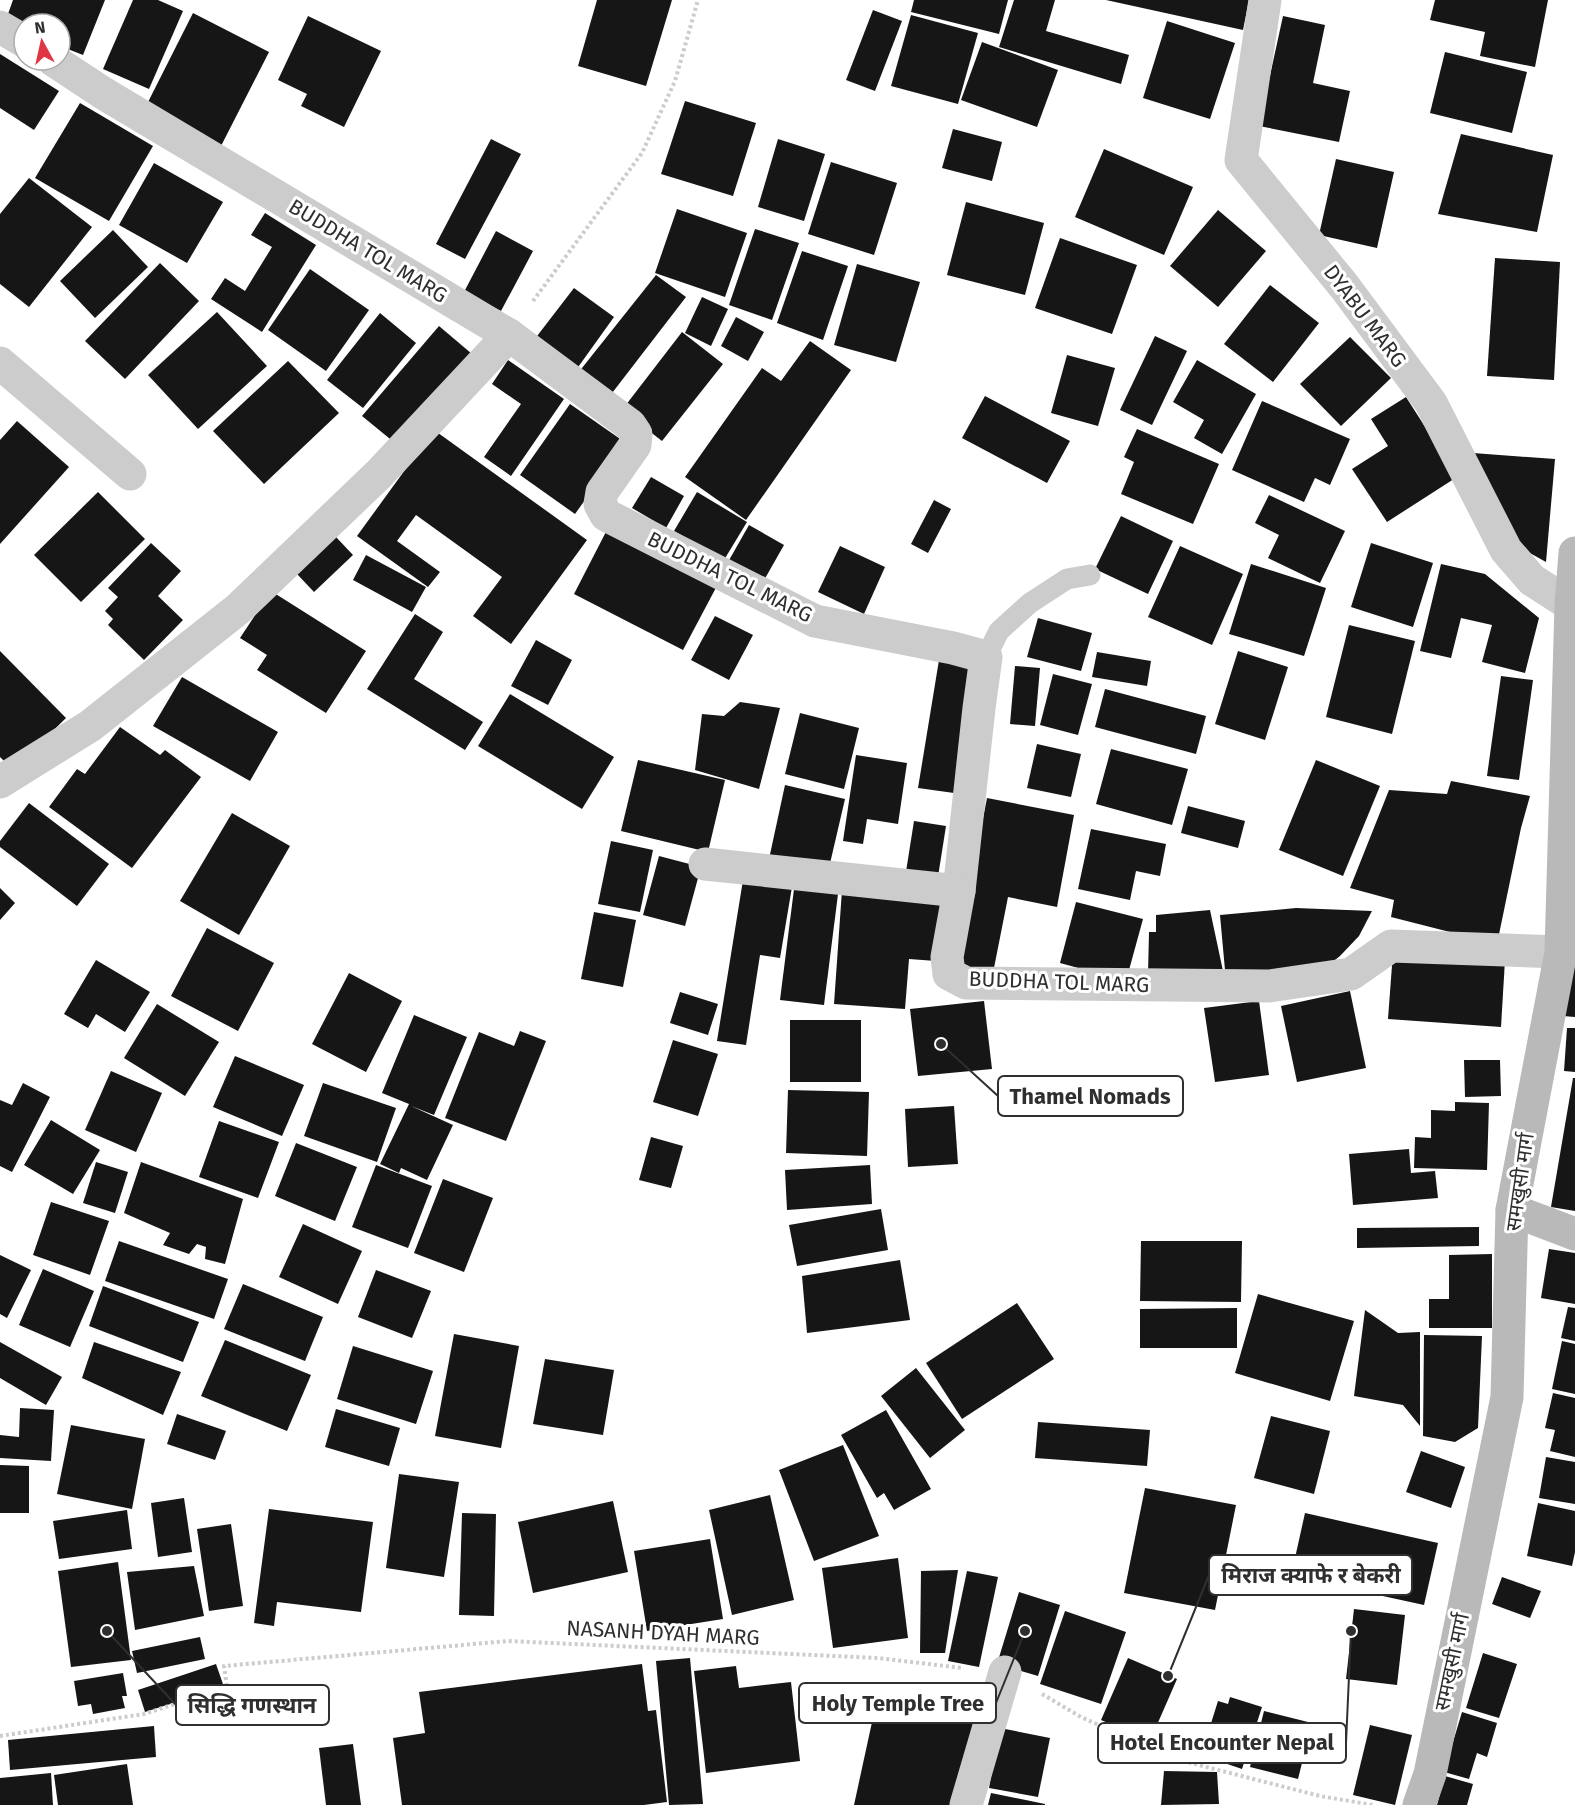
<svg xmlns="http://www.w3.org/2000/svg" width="1575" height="1805" font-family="'Fira Sans','Noto Sans Devanagari',sans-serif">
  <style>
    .building { fill: #161616 }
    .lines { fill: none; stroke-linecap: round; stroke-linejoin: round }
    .path { stroke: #ccc; stroke-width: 4; stroke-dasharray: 3 3; stroke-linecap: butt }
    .service { stroke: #ccc; stroke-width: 21 }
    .minor { stroke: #ccc; stroke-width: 33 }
    .secondary { stroke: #b9b9b9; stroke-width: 33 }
    .labels { text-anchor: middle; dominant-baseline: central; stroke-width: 6; stroke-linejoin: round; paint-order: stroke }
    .street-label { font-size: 21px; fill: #2f2f2f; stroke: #fff }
    .leader { fill: none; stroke: #2f2f2f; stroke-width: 2 }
    .callout-dot { fill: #2f2f2f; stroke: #fff; stroke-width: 2 }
    .callout { fill: #fff; stroke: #2f2f2f; stroke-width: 2 }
    .callout-label { font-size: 22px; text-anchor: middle; font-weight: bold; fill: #2f2f2f }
  </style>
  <rect width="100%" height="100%" fill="#fff"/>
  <g class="building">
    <polygon points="13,0 105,0 83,55 60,46 60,24 4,25"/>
    <polygon points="133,0 158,0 183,11 149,89 103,69"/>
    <polygon points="597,0 672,0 646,86 578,66"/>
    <polygon points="914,0 1008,0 999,34 911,12"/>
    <polygon points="1014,0 1055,0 1046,31 1129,55 1121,84 999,47"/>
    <polygon points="1106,0 1249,0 1243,30"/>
    <polygon points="1435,0 1548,0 1535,67 1480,56 1485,32 1430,20"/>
    <polygon points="873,10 902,21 875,91 846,80"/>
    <polygon points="193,13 269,52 221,146 145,108"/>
    <polygon points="911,15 978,33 958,104 891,86"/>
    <polygon points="308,16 381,51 344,127 301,106 307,94 278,80"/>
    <polygon points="1283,16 1325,25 1313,83 1350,91 1339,142 1259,126"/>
    <polygon points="1167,21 1235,43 1210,119 1143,98"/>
    <polygon points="982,42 1058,70 1037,127 961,100"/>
    <polygon points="1445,52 1527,72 1512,133 1430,113"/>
    <polygon points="0,54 59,91 34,130 0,108"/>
    <polygon points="685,101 756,123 733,196 661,174"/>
    <polygon points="80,103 153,146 109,221 35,178"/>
    <polygon points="953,129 1002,142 992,181 942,168"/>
    <polygon points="1461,134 1553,155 1537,232 1438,214"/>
    <polygon points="491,139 521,154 465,259 436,244"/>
    <polygon points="778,139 825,154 804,221 758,207"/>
    <polygon points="1104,149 1193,187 1164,255 1075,217"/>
    <polygon points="1336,159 1394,172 1377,248 1319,235"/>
    <polygon points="831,162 897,183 874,255 808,234"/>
    <polygon points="154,163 223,202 187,263 119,225"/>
    <polygon points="29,178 92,227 29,307 0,284 0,214"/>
    <polygon points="966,202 1044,223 1025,295 947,275"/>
    <polygon points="677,209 747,233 725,297 655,273"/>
    <polygon points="1218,210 1266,251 1218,307 1170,266"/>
    <polygon points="265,213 316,245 262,332 211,299 225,278 245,291 272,247 251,235"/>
    <polygon points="755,229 799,243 772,320 729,305"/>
    <polygon points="113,230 148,267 95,318 60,281"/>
    <polygon points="496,231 533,251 501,311 464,292"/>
    <polygon points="1060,238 1137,265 1112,334 1035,308"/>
    <polygon points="802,251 848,266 823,340 777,323"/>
    <polygon points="1495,258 1560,262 1554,380 1487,376"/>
    <polygon points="160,263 199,301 125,379 85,341"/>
    <polygon points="857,264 920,282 896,362 834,345"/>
    <polygon points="310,269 369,310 326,371 268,330"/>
    <polygon points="656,275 686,297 609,397 578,373"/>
    <polygon points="1270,285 1319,323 1273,382 1224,344"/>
    <polygon points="574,288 614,317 576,370 534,340"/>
    <polygon points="702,297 728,309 711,346 685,333"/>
    <polygon points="217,312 267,366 198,429 148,375"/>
    <polygon points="380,313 416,343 363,408 327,380"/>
    <polygon points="736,317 764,332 748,361 721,346"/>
    <polygon points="439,326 472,354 395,443 362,416"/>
    <polygon points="682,332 723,364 662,441 622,410"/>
    <polygon points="1155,336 1187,351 1152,425 1120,410"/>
    <polygon points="1350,337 1391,378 1341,426 1300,384"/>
    <polygon points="810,341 851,370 746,520 685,477 762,368 781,381"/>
    <polygon points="1067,355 1115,368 1098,426 1051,413"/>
    <polygon points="508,360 564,399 511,476 484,457 521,404 492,384"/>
    <polygon points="1197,360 1256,394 1222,454 1194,438 1204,420 1173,402"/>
    <polygon points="288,361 339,413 264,484 213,431"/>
    <polygon points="985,396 1070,441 1047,483 962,438"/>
    <polygon points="1406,397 1457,477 1387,522 1352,469 1388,446 1371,419"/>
    <polygon points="1262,401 1350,439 1330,485 1315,478 1304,502 1232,470"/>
    <polygon points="570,404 626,443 575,514 520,475"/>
    <polygon points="17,421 69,467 0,544 0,440"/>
    <polygon points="1137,429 1219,464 1193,524 1121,494 1134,462 1124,457"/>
    <polygon points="434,430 587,540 511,644 473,616 502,577 416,515 397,541 440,572 428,587 357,536"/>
    <polygon points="1473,453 1555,459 1546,562 1519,547"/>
    <polygon points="651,477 684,496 666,528 632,508"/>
    <polygon points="98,492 145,539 81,602 34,555"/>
    <polygon points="697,492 747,522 724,560 674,531"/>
    <polygon points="1269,495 1345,531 1320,583 1268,558 1279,535 1255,523"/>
    <polygon points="934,500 951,509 928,553 911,544"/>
    <polygon points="1121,516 1173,541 1148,594 1095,569"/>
    <polygon points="749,525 784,545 763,582 728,562"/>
    <polygon points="609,526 719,582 683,650 574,594"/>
    <polygon points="336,537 353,555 314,592 297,574"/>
    <polygon points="151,543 181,571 158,596 183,620 144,660 108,625 113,619 105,611 118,597 108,588"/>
    <polygon points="1371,543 1433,563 1413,627 1351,607"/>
    <polygon points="840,546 885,567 864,614 818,592"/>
    <polygon points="1180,546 1243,574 1212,645 1148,617"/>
    <polygon points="366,555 426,587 412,612 353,580"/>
    <polygon points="1251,564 1326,588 1304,656 1229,634"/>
    <polygon points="1441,564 1485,574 1539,618 1525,673 1482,662 1492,625 1461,618 1451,658 1420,651"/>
    <polygon points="271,591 366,651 326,713 257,670 267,655 240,638"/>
    <polygon points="415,614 443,632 414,679 483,722 465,750 367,689"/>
    <polygon points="715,616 753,635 729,680 691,660"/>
    <polygon points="1038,618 1092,633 1081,671 1027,657"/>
    <polygon points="1349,625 1415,641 1392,734 1326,717"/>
    <polygon points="536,640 572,660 548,705 511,686"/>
    <polygon points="0,651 66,718 13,770 0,757"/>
    <polygon points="1238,651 1288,667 1265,740 1215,724"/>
    <polygon points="1097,652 1151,661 1147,686 1092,677"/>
    <polygon points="939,660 974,666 954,793 918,788"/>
    <polygon points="1015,666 1040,668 1035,726 1010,724"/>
    <polygon points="1053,674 1092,684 1078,735 1040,725"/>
    <polygon points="1501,676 1533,680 1519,780 1487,776"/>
    <polygon points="182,677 278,732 250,781 153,726"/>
    <polygon points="1105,689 1206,716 1196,754 1095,727"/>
    <polygon points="510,694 614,757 582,809 478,746"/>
    <polygon points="740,702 780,708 759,789 695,770 702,714 724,716"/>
    <polygon points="800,713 859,728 844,789 785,774"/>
    <polygon points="120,727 160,755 165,750 201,777 132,868 49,807 77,769 85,774"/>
    <polygon points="1037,744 1081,754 1071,797 1027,788"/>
    <polygon points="1111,749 1188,769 1172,825 1096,804"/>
    <polygon points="856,755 907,763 898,824 867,819 863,844 843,841"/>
    <polygon points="638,760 725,780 708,852 621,831"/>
    <polygon points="1316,760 1380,786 1343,876 1279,850"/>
    <polygon points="1451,781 1530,796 1521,828 1497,944 1391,917 1394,900 1350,888 1389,790 1447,794"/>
    <polygon points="785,785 845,799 828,872 769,859"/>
    <polygon points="987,798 1074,815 1057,907 1008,897 993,973 954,966"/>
    <polygon points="29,803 109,864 77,906 0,847 0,841"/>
    <polygon points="1188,806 1245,821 1238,848 1181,833"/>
    <polygon points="232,813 290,846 239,935 180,901"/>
    <polygon points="914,821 946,826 937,883 905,878"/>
    <polygon points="1091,829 1166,844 1160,876 1136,871 1130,900 1078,889"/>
    <polygon points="611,841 653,850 640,912 598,904"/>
    <polygon points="659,856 701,867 685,926 643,915"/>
    <polygon points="743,880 792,887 780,958 760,955 746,1045 717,1041"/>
    <polygon points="0,888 15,903 0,920"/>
    <polygon points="794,889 838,894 824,1005 780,1000"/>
    <polygon points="842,890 941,898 936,961 909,959 905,1009 834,1004"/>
    <polygon points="1076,902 1143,919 1126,981 1060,963"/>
    <polygon points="1296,908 1372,911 1359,936 1340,956 1315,976 1226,981 1220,915"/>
    <polygon points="1210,910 1223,971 1148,974 1149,932 1156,932 1156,915"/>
    <polygon points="594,912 636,920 623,987 581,979"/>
    <polygon points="207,928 274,963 238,1031 171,996"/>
    <polygon points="1575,928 1575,1017 1563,1016"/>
    <polygon points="1393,952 1505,960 1501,1027 1388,1019"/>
    <polygon points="96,960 150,992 125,1032 96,1014 88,1028 64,1014"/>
    <polygon points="349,973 402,1001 366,1072 312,1044"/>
    <polygon points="1350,991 1366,1068 1297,1082 1281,1006"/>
    <polygon points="680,992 718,1004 708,1035 670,1023"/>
    <polygon points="984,1001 992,1069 918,1076 910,1009"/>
    <polygon points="1259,1001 1269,1075 1215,1082 1204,1008"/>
    <polygon points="157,1004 219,1042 185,1096 124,1058"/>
    <polygon points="414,1015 467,1037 434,1115 411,1106 453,1125 427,1180 401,1168 399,1173 380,1164 409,1104 382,1093"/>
    <rect x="790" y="1020" width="71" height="62"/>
    <polygon points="1567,1028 1575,1028 1575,1072 1564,1071"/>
    <polygon points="520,1031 546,1041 506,1141 445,1118 479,1032 514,1046"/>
    <polygon points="673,1040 718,1054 698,1116 653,1102"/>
    <polygon points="235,1056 304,1085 282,1136 213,1107"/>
    <polygon points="1464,1060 1500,1060 1501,1096 1465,1097"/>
    <polygon points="111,1071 162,1093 136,1152 85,1130"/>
    <polygon points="1573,1078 1575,1078 1575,1211 1551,1207"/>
    <polygon points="23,1083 50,1097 12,1172 0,1166 0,1100 12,1105"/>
    <polygon points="323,1083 396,1108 377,1162 304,1136"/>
    <polygon points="788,1090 869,1092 867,1156 786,1153"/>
    <polygon points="1455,1102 1489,1103 1487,1170 1414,1168 1415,1137 1431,1138 1431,1110 1455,1111"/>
    <polygon points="954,1106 958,1164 908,1167 905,1109"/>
    <polygon points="51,1120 100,1150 73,1194 24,1165"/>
    <polygon points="219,1121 279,1142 258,1198 199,1177"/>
    <polygon points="651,1137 683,1146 671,1188 639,1180"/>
    <polygon points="296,1143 357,1167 335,1221 275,1196"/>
    <polygon points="1409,1149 1411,1173 1435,1171 1438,1198 1353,1205 1349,1154"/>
    <polygon points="96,1162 128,1172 115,1213 83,1203"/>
    <polygon points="141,1162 243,1199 225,1264 205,1259 206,1247 197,1244 189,1254 163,1245 170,1233 124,1213"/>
    <polygon points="376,1165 432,1186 408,1248 352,1227"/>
    <polygon points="870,1165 872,1204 787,1210 785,1170"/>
    <polygon points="443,1179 493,1198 464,1272 414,1253"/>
    <polygon points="51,1202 109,1221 90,1275 33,1255"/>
    <polygon points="881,1209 888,1250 797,1266 789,1225"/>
    <polygon points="303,1224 362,1251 338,1304 279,1277"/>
    <polygon points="1479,1227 1479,1246 1357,1248 1357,1228"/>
    <polygon points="119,1241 228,1279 214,1319 105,1281"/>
    <polygon points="1141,1241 1242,1241 1241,1302 1140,1301"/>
    <polygon points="1549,1249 1575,1253 1575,1304 1541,1298"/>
    <polygon points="1492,1254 1492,1328 1429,1328 1429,1299 1449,1299 1449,1255"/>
    <polygon points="0,1255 31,1270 7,1318 0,1314"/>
    <polygon points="900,1260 910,1320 807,1333 802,1276"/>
    <polygon points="43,1269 94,1291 70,1347 19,1325"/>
    <polygon points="376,1270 431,1291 412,1338 358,1317"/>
    <polygon points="243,1284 323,1317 305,1361 224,1329"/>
    <polygon points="103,1286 199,1322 183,1362 89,1326"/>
    <polygon points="1258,1294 1354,1321 1330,1401 1235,1373"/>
    <polygon points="1017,1303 1054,1359 962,1419 926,1363"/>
    <polygon points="1568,1307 1575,1308 1575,1341 1561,1338"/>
    <polygon points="1237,1308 1237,1348 1140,1348 1140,1309"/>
    <polygon points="1365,1310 1398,1333 1420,1332 1420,1426 1403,1405 1354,1396"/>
    <polygon points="454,1334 519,1346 501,1448 435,1436"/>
    <polygon points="1424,1335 1482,1336 1478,1428 1455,1442 1423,1436"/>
    <polygon points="225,1340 311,1375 287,1431 201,1396"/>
    <polygon points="1562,1341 1575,1344 1575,1394 1552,1389"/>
    <polygon points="0,1342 62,1377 46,1405 0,1378"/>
    <polygon points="94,1342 181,1372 163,1415 82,1378"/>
    <polygon points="353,1346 433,1371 416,1424 337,1399"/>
    <polygon points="545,1359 614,1370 603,1435 533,1424"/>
    <polygon points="916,1368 965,1430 930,1458 881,1396"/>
    <polygon points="1553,1393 1575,1398 1575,1457 1550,1451 1555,1430 1545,1428"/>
    <polygon points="20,1408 54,1410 51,1461 0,1458 0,1435 19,1437"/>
    <polygon points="336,1409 400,1428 389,1466 325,1447"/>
    <polygon points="886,1410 931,1489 894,1510 884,1493 877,1498 841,1435"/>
    <polygon points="177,1414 226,1431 215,1460 167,1444"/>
    <polygon points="1271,1416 1330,1431 1314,1494 1254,1478"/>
    <polygon points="1038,1422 1150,1430 1147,1466 1035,1458"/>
    <polygon points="71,1425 145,1439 132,1509 57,1494"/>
    <polygon points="843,1445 879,1536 814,1561 779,1470"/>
    <polygon points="1421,1451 1465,1467 1451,1508 1406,1492"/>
    <polygon points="1546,1457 1575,1462 1575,1504 1539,1498"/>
    <polygon points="0,1465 29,1466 29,1513 0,1513"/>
    <polygon points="399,1474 459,1482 444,1577 386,1568"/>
    <polygon points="1145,1488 1236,1505 1215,1610 1124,1593"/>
    <polygon points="770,1495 794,1600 732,1615 709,1510"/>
    <polygon points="184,1498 192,1552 158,1557 151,1503"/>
    <polygon points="613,1501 628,1572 533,1593 518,1522"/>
    <polygon points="1538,1503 1575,1511 1575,1552 1572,1566 1527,1556"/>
    <polygon points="269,1509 373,1522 361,1612 277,1602 274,1626 254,1623"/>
    <polygon points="127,1510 132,1549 59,1559 53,1521"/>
    <polygon points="462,1513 496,1514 494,1616 459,1615"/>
    <polygon points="1305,1513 1438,1543 1424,1605 1291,1576"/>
    <polygon points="231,1524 243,1606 209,1611 197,1529"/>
    <polygon points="710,1539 723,1619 647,1631 634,1551"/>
    <polygon points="898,1558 908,1638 833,1648 822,1568"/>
    <polygon points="118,1562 131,1660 71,1667 58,1571"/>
    <polygon points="194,1566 204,1616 135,1630 127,1572"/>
    <polygon points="958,1570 945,1653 920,1653 921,1571"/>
    <polygon points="967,1571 998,1577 979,1667 948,1661"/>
    <polygon points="1502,1577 1541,1591 1530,1618 1492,1604"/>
    <polygon points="1019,1592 1060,1605 1038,1676 997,1664"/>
    <polygon points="1354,1609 1405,1615 1397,1685 1346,1679"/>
    <polygon points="1065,1611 1126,1632 1101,1704 1040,1684"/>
    <polygon points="200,1637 205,1659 137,1673 132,1651"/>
    <polygon points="1483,1653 1517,1664 1499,1718 1466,1708"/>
    <polygon points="690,1658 703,1804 669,1805 656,1661"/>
    <polygon points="1128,1658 1177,1679 1150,1741 1101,1720"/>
    <polygon points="216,1664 224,1687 145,1712 138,1690"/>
    <polygon points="642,1664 648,1711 656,1710 667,1802 644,1805 402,1805 393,1738 425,1733 419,1692"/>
    <polygon points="736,1666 739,1688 791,1682 800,1761 706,1773 694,1671"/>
    <polygon points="123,1673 127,1696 122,1696 125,1708 93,1714 91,1704 78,1706 74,1681"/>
    <polygon points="879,1690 977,1711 957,1805 854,1805"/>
    <polygon points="1230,1697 1262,1707 1242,1769 1201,1755 1218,1701 1228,1704"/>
    <polygon points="1264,1711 1312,1723 1298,1779 1250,1767"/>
    <polygon points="1462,1712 1497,1723 1487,1757 1477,1753 1469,1779 1444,1772"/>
    <polygon points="1370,1725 1412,1735 1395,1805 1353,1795"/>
    <polygon points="154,1726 156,1757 10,1770 8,1740"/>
    <polygon points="1000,1728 1050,1738 1038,1797 989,1788"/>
    <polygon points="353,1744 361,1805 326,1805 319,1748"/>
    <polygon points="127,1764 133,1805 58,1805 54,1775"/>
    <polygon points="1164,1771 1217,1772 1219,1804 1161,1805"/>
    <polygon points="51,1773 53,1805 0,1805 0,1778"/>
    <polygon points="1445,1776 1473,1784 1467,1805 1437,1805"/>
    <polygon points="991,1793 1045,1804 1045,1805 988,1805"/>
  </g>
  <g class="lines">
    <g class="path">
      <polyline points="533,301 642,153 675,81 698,0"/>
      <polyline points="1042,1694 1081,1717 1175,1759 1320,1796 1373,1805"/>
      <polyline points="0,1736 144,1714 227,1687 224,1666 508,1641 878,1658 962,1668"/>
    </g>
    <polyline class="service" points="986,657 999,631 1030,603 1067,579 1090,575"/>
    <g class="minor">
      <polyline points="1265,0 1241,160 1344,286 1431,403 1506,550 1532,580 1571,605"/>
      <polyline points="0,27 24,41"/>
      <polyline points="53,60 103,93 509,335 630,425 636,434 635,445 602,492 600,504 606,515 815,621 953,648 986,657 979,708 959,891 947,957 949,974 966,983 1269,986 1351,974 1391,946 1561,952"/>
      <polyline points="0,363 130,474"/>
      <polyline points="0,782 90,726 238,609 379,474 509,335"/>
      <polyline points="705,864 959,891"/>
      <polyline points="966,1805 1005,1672"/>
    </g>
    <g class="secondary">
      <polyline points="1512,1210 1575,1234"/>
      <polyline points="1419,1805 1430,1774 1507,1397 1512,1210 1561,952 1571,605 1575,553"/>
    </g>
  </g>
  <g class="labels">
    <g class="street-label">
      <text transform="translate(368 251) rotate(31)">BUDDHA TOL MARG</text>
      <text transform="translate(1365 316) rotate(53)">DYABU MARG</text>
      <text transform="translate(730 577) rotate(26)">BUDDHA TOL MARG</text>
      <text transform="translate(1059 982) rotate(2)">BUDDHA TOL MARG</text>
      <text transform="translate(1520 1182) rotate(-82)">समखुसी मार्ग</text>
      <text transform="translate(663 1633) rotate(3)">NASANH DYAH MARG</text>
      <text transform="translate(1452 1662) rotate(-78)">समखुसी मार्ग</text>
    </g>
  </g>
  <path class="leader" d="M941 1044L998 1096M1168 1676L1209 1575M1025 1631L996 1703M107 1631L176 1705M1351 1631L1346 1743"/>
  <g class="callout-dot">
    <circle cx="941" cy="1044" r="6"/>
    <circle cx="1168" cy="1676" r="6"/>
    <circle cx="1025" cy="1631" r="6"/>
    <circle cx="107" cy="1631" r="6"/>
    <circle cx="1351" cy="1631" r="6"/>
  </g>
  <g class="callout">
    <rect x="998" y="1076" width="185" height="40" rx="6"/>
    <rect x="1209" y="1555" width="203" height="40" rx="6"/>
    <rect x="799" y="1683" width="197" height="40" rx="6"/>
    <rect x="176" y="1685" width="153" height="40" rx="6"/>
    <rect x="1098" y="1723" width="248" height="40" rx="6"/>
  </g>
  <g class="callout-label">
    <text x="1090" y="1104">Thamel Nomads</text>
    <text x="1311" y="1583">मिराज क्याफे र बेकरी</text>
    <text x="898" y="1711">Holy Temple Tree</text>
    <text x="252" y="1713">सिद्धि गणस्थान</text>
    <text x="1222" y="1750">Hotel Encounter Nepal</text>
  </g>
  <g transform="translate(42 42) rotate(352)"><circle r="28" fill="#ffffff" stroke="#acacac" stroke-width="1.5"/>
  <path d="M0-4.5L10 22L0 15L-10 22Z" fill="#e03644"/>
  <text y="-9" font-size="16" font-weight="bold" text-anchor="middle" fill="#2f2f2f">N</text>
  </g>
</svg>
